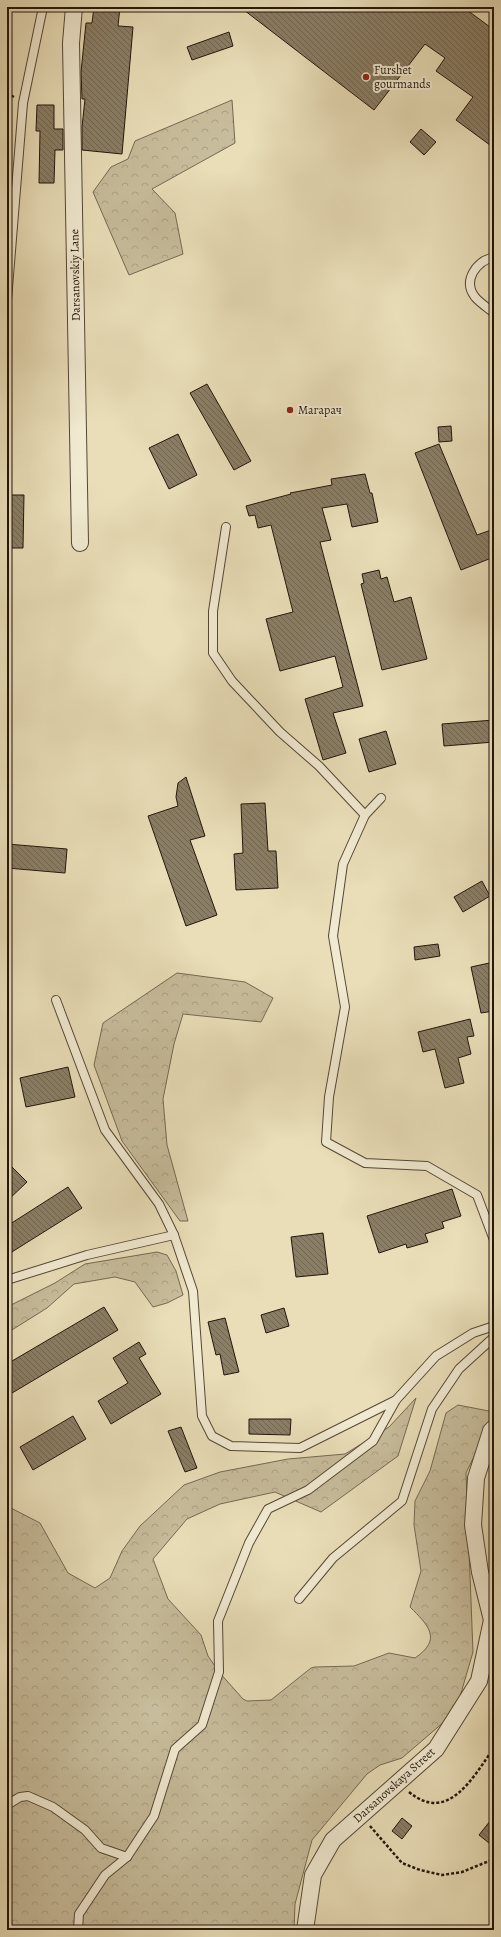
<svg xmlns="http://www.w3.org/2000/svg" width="501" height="1937" font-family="Alegreya,serif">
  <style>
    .forest { fill: url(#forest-crowns); stroke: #756853 }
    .building { fill: url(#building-back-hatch); stroke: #23150b }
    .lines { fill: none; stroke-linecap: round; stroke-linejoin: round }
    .service-casing { stroke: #544736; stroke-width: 10 }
    .minor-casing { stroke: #544736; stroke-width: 18 }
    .path { stroke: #23150b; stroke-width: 2.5; stroke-dasharray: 3 2; stroke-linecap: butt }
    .service { stroke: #f1ead1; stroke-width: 8 }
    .minor { stroke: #f1ead1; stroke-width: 16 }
    .poi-dot { fill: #8f2418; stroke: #f1ead1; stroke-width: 1.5 }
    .labels { text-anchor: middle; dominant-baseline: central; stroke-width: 4; stroke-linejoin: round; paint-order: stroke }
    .poi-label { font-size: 12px; fill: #23150b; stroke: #f1ead1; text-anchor: start }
    .street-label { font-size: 12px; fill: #23150b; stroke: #f1ead1 }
  </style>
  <defs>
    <pattern id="forest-crowns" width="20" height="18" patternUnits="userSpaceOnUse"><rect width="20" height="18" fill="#c7bc9b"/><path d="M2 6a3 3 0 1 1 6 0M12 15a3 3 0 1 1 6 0" fill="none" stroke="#aba184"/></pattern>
    <pattern id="building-back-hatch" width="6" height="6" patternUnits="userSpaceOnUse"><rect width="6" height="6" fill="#8a7e65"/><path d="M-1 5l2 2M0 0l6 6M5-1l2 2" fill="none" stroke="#706651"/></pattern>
  </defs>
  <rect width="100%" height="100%" fill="#e9deb8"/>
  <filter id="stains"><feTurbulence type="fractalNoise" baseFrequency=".005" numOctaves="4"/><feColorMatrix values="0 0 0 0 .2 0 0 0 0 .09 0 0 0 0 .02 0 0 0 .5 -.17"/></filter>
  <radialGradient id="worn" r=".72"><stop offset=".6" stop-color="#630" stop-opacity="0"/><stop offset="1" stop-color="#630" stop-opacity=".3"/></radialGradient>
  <g class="forest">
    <polygon points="232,100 235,143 152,189 175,213 183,254 129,275 93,192 111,167 128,159 135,141"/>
    <polygon points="177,973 245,982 273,998 261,1022 183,1014 174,1044 163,1099 167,1145 188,1221 180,1221 122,1141 94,1065 103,1023"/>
    <polygon points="157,1252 167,1255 176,1271 183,1295 167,1303 153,1307 135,1282 115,1277 74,1284 47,1308 7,1333 7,1307 55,1283 85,1264"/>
    <path d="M 416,1398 L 398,1456 L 321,1512 L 275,1492 L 220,1504 L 187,1519 L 153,1559 L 168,1599 L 201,1635 L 208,1656 L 219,1672 L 243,1699 L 247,1701 L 271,1700 L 311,1668 L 315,1667 L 354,1666 L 389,1653 L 415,1658 C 443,1639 428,1625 410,1607 L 421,1571 L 414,1525 L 415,1501 L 430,1471 L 446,1413 L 458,1405 L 494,1412 L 494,1415 L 466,1473 L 473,1652 L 459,1700 L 445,1721 L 402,1758 L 380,1765 L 367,1774 L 312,1840 L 295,1904 L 294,1930 L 7,1930 L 7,1506 L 40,1523 L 68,1573 L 95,1588 L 110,1578 L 122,1551 L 140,1526 L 184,1485 L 220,1472 L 288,1459 L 345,1454 L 389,1427 Z"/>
  </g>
  <g class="building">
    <polygon points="94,7 120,7 118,26 133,27 122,154 82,150 82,127 85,99 82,99 81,72 86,23 92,23"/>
    <polygon points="240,7 463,7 494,30 494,148 456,120 473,97 436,71 445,58 425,44 374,110"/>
    <polygon points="229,32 233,46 192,60 187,47"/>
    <polygon points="37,105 54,105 54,129 63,129 63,150 55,150 54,183 39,183 40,131 36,131"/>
    <polygon points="421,129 436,142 424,155 410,142"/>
    <polygon points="207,384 251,461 234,470 190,393"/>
    <polygon points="451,426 452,441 439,442 438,427"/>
    <polygon points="178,434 197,475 169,489 149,448"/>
    <polygon points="439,444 477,535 494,529 494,557 461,570 415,453"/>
    <polygon points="365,474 370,493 372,493 378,522 352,527 347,504 322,508 331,540 320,542 363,706 333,713 346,753 323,760 305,699 343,687 335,656 280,671 266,619 293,612 271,525 258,528 255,515 249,516 246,506 291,494 290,493 332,485 331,479"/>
    <polygon points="7,495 24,495 23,548 7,548"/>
    <polygon points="379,570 381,579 387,577 394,602 411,597 427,659 382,670 361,584 364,583 362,574"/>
    <polygon points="494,720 494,742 444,746 442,724"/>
    <polygon points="386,731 396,764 369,772 359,739"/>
    <polygon points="186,777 205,836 190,840 217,915 186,926 148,816 178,806 176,797 178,783"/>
    <polygon points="265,803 268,851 276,851 278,888 236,890 234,854 243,853 241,804"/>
    <polygon points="7,844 67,849 65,873 7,868"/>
    <polygon points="482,881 490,896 463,912 454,897"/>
    <polygon points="438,944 440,956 415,960 414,947"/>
    <polygon points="494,962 494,1011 481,1013 471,967"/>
    <polygon points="470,1019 474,1036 467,1037 471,1054 458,1058 464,1083 445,1088 435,1049 423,1052 418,1032"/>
    <polygon points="68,1067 75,1097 26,1107 20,1078"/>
    <polygon points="7,1162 27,1182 7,1201"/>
    <polygon points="68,1187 82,1208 7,1255 7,1226"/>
    <polygon points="452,1189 461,1216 442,1222 444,1228 425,1234 428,1242 407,1248 406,1244 379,1253 367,1216"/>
    <polygon points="323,1233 328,1274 296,1277 291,1237"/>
    <polygon points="104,1307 118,1330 7,1396 7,1364"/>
    <polygon points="284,1308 289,1326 266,1333 261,1315"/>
    <polygon points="225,1318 239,1372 224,1375 220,1354 216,1355 208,1322"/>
    <polygon points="139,1342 146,1354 139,1358 161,1394 111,1424 98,1401 128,1383 113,1358"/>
    <polygon points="73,1416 86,1439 33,1470 20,1447"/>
    <polygon points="249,1419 291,1419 290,1435 249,1434"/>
    <polygon points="181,1427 197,1468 185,1472 168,1431"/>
    <polygon points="494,1816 494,1847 479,1835"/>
    <polygon points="402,1818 412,1826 402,1839 392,1831"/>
  </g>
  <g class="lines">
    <defs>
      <g id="service">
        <path d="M 494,257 C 477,261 462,280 475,297 C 480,303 488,308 494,313"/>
        <polyline points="7,300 23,103 43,7"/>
        <polyline points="226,527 213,611 213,653 232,681 280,732 319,766 365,815"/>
        <polyline points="381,798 365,815 343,864 333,936 345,1007 329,1097 326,1142 365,1163 427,1166 477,1195 494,1240"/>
        <polyline points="56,1000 105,1130 159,1204 174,1235 193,1291 202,1416 212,1436 231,1446 300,1448 396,1400"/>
        <polyline points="7,1280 87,1255 174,1235"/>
        <polyline points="299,1599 333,1558 402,1501 432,1409 459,1369 494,1337"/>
        <polyline points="7,1805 20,1797 28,1796 53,1807 85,1830 101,1848 127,1857"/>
        <polyline points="78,1930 79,1914 105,1875 127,1857 154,1816 175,1749 202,1725 219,1672 218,1621 249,1543 268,1509 308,1490 373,1441 396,1400 436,1356 473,1333 494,1326"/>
      </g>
      <g id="minor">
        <polyline points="74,7 71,43 80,543"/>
        <polyline points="305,1930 313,1875 333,1840 436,1749 479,1681 492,1620 480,1572 473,1525 476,1478 491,1431 494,1428"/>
      </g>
    </defs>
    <use href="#service" class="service-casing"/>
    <use href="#minor" class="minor-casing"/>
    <g class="path">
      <polyline points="7,93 14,97"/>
      <path d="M 409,1792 C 449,1825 474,1775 494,1748"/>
      <polyline points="370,1826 402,1863 420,1870 442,1875 462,1872 494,1859"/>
    </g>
    <use href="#service" class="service"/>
    <use href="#minor" class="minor"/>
  </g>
  <g class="poi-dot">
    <circle cx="366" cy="77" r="4"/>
    <circle cx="290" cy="410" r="4"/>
  </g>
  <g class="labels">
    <g class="poi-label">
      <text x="374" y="70">Furshet<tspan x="374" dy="14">gourmands</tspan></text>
      <text x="298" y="410">Магарач</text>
    </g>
    <g class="street-label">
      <text transform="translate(75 275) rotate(-91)">Darsanovskiy Lane</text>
      <text transform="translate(394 1785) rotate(-42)">Darsanovskaya Street</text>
    </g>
  </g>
  <rect width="501" height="1937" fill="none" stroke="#e9deb8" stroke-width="24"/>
  <rect x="8" y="8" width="485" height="1921" fill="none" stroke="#23150b" stroke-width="2"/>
  <rect x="12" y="12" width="477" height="1913" fill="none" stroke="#23150b"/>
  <rect width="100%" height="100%" filter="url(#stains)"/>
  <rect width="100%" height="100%" fill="url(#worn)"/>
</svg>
